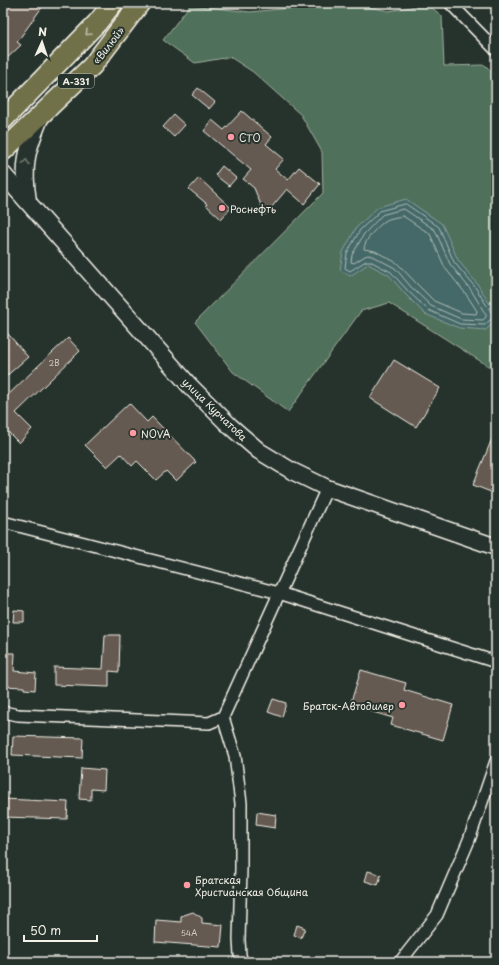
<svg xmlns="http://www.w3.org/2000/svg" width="499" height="965" font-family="'Playpen Sans',sans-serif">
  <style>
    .green { fill: #50705a; stroke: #a2b0a1 }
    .water { fill: #446968; stroke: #8a9f9b }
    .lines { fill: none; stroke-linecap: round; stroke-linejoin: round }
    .shore { stroke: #aebbb5; stroke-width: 1 }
    .building { fill: #655a51; stroke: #f4f1e8 }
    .minor-casing { stroke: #f4f1e8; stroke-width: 14 }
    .secondary-casing { stroke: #f4f1e8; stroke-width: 19 }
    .trunk-casing { stroke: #f4f1e8; stroke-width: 22 }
    .minor { stroke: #26332d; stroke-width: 11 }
    .secondary { stroke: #26332d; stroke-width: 16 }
    .trunk { stroke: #70704a; stroke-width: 19 }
    .oneway { stroke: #bfbda9 }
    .oneway2 { stroke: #6e766e }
    .poi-dot { fill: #ff9aa2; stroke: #26332d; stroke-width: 1.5 }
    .labels { text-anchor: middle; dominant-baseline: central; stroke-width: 4; stroke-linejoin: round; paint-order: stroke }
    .number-label { font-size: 8px; fill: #d0cbc2 }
    .shield { fill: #26332d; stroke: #b6b8b0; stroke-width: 1 }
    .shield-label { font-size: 9px; font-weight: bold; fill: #f4f1e8 }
    .street-label { font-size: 10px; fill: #f4f1e8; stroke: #26332d }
    .poi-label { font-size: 10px; fill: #f4f1e8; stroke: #26332d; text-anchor: start }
  </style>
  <rect width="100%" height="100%" fill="#26332d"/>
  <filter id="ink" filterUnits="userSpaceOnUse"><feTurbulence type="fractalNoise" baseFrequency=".025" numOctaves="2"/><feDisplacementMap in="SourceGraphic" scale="8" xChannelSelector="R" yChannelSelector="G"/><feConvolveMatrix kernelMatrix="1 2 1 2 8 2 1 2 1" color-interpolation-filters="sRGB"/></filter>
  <g filter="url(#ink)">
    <polygon class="green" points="341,3 351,3 389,11 427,4 442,16 444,66 485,65 496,76 496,371 389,303 361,311 288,412 233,372 195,322 323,193 322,152 301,115 253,72 230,57 195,63 163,40 190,5 250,12"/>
    <polygon class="water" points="406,199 442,224 458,260 478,285 496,314 496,319 486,330 459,328 425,314 405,294 389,275 368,264 350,276 340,270 343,252 356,228 378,207"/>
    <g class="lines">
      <g class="shore">
        <polygon points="406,204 439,227 454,262 475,287 493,315 493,317 485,325 460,324 428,310 408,291 391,272 370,261 366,261 350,271 345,268 347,253 360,230 380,211"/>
        <polygon points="404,209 435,230 450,264 471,290 486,315 486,317 483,320 461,319 431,306 411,287 395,268 372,256 368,255 365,256 354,263 351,262 352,255 364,234 382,215"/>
        <path d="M 403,216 L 430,234 L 445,268 L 466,294 L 477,311 L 476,314 L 462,313 L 434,301 L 416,283 L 397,263 L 375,251 L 364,249 C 364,240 378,226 385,221 C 389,218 397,217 403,216 Z"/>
      </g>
    </g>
    <g class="building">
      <polygon points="3,3 45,3 17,42 21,45 3,62"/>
      <polygon points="198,88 215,102 209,109 192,95"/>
      <polygon points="242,111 272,137 266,144 284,159 275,169 288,180 299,167 320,184 304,204 287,189 265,215 254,188 243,179 251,170 204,131 212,120 224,130"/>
      <polygon points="174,115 185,125 174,137 163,127"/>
      <polygon points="222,166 236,178 229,186 215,175"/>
      <polygon points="199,178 231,208 221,219 206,205 207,204 189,189"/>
      <polygon points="3,328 28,357 3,379"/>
      <polygon points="68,338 80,351 16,413 32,429 19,443 3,427 3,400 37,367"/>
      <polygon points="394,360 440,388 416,427 370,398"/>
      <polygon points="129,403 147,422 152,417 196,462 176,481 166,471 156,480 137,461 132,466 121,454 107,467 85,445"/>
      <polygon points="496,429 496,494 473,485"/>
      <polygon points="14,610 24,611 24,622 13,622"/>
      <polygon points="105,635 120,635 119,672 109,671 109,687 54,685 54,667 103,669"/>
      <polygon points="3,653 15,653 14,671 36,673 35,690 24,689 24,687 3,686"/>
      <polygon points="361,670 406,683 404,690 453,705 443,740 391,725 393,718 350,705"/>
      <polygon points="273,699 286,703 282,717 268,712"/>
      <polygon points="13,736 83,738 82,758 12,755"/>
      <polygon points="81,768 105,770 104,790 91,789 91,800 79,799"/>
      <polygon points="3,799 68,802 67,819 3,817"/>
      <polygon points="257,812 276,815 275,828 256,825"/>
      <polygon points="368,871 381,875 378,885 365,881"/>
      <polygon points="193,912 202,918 202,923 223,925 221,947 155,942 156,920 181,922 181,916"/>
      <polygon points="297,925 305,928 301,938 294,935"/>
    </g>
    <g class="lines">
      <defs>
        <g id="minor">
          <polyline points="450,3 496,50"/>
          <polyline points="3,522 279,593 496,662"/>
          <polyline points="3,712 18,715 209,723 223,717"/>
          <polyline points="242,962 240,955 239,940 241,869 241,803 235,756 223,717 327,488"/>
          <polyline points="400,962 437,915 469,840 496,761"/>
        </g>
        <g id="secondary">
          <polyline points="3,174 189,385 230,426 259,451 292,471 327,488 496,547"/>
          <path d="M 28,201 C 22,164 27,149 41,116"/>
        </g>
        <g id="trunk">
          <polyline points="3,120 97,23 113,3"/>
          <polyline points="3,151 92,66 140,3"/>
        </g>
      </defs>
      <use href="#minor" class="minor-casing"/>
      <use href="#secondary" class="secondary-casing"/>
      <use href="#trunk" class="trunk-casing"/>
      <use href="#minor" class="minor"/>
      <use href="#secondary" class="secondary"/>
      <use href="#trunk" class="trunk"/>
    </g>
    <defs><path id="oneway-chevron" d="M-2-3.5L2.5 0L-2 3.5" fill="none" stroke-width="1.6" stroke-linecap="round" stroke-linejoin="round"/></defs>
    <use class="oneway" href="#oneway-chevron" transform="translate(88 33) rotate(134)"/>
    <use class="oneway2" href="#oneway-chevron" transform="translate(26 162) rotate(-82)"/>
  </g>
  <g class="poi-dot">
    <circle cx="231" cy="137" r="4"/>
    <circle cx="222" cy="208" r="4"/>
    <circle cx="133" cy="433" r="4"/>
    <circle cx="402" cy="705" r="4"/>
    <circle cx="187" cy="885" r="4"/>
  </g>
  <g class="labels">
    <g class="number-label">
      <text x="54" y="363">2В</text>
      <text x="189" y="933">54А</text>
    </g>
    <rect class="shield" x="58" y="74" width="36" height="14" rx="3"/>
    <g class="shield-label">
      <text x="76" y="81">А-331</text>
    </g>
    <g class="street-label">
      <text transform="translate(108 45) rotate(-52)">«Вилюй»</text>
      <text transform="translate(215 409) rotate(44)">улица Курчатова</text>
    </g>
    <g class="poi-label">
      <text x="239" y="137">СТО</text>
      <text x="230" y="208">Роснефть</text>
      <text x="141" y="433">NOVA</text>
      <text x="394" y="705" text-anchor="end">Братск-Автодилер</text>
      <text x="195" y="879">Братская<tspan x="195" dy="12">Христианская Община</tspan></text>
    </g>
  </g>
  <rect width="499" height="965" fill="none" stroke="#26332d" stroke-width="16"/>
  <rect x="8" y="8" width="483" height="949" fill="none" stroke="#f4f1e8" stroke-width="1.5" filter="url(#ink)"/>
  <g transform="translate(42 42) rotate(3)" stroke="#26332d" stroke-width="3" paint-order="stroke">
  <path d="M0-3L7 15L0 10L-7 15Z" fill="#f4f1e8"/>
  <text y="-6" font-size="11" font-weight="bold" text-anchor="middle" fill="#f4f1e8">N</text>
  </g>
  <path d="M24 935v6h73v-6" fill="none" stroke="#f4f1e8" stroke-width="2"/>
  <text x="30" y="935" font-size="12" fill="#f4f1e8" stroke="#26332d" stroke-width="3" paint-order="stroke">50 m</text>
</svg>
